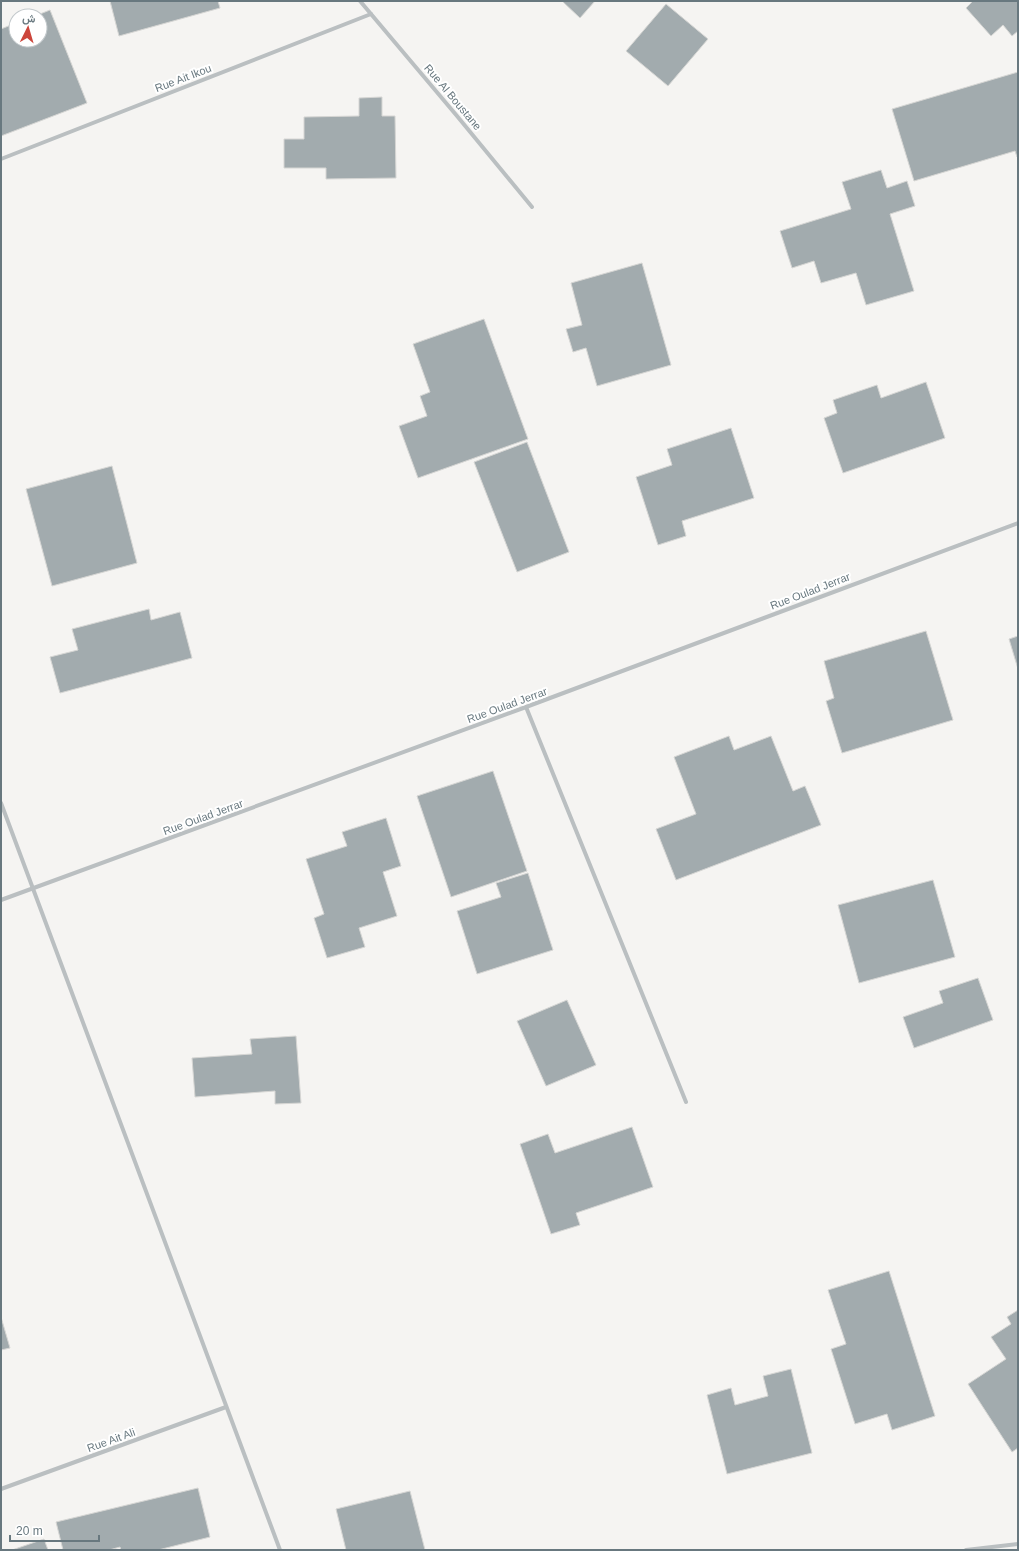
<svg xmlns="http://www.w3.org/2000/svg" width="1019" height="1551" font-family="Helvetica,Vazirmatn,sans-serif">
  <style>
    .building { fill: #a2abae; stroke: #d6d6d4 }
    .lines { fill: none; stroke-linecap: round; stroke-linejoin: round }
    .minor { stroke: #babfc1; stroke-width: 4 }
    .labels { text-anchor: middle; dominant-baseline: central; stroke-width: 4; stroke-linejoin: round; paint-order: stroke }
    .street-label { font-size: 11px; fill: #68787f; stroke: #fff }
  </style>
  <rect width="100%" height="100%" fill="#f5f4f2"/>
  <g class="building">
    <polygon points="110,1 218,1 220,8 119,36"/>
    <polygon points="562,1 595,1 580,18"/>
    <polygon points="973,1 1018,1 1018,31 1012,36 1003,25 991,36 966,8"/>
    <polygon points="666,4 708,39 668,86 626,51"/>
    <polygon points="50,10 87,103 1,136 1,29 16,23 16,40 40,40 40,16 35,16"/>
    <polygon points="1018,72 1018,157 1017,157 1015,151 914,181 892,109"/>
    <polygon points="382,97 382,116 395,116 396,178 326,179 326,168 284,168 284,139 304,139 304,117 359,116 359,98"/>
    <polygon points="881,170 887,188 907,181 915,206 890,214 914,291 866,305 856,273 821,283 814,261 792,268 780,231 851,209 842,182"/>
    <polygon points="642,263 671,365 597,386 586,348 573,352 566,329 582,325 571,283"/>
    <polygon points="484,319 528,439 418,478 399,426 427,416 420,396 430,392 413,344"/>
    <polygon points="926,382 945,438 843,473 824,418 837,413 833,400 877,385 881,398"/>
    <polygon points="731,428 754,498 682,521 686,536 658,545 636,477 672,465 667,449"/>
    <polygon points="527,442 569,552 517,572 474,462"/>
    <polygon points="112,466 137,563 52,586 26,489"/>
    <polygon points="149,609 151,620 180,612 192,658 60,693 50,657 78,650 72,629"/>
    <polygon points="926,631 953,720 842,753 826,701 834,698 824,661"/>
    <polygon points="1018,636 1018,669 1009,639"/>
    <polygon points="729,736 734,750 771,736 793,791 805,786 821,825 676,880 656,829 696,814 674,757"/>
    <polygon points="493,771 527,871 451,897 417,796"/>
    <polygon points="386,818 401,866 383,872 397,916 359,928 365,947 327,958 314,918 324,914 306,859 347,846 342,832"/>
    <polygon points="528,873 553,950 477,974 457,911 501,897 496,883"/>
    <polygon points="933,880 955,957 859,983 838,905"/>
    <polygon points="978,978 993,1020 914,1048 903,1017 943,1003 939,991"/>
    <polygon points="567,1000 596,1065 546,1086 517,1021"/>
    <polygon points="296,1036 301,1103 275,1104 275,1091 195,1097 192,1058 252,1054 250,1039"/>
    <polygon points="632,1127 653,1187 576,1213 580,1225 551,1234 520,1144 548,1134 555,1153"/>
    <polygon points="889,1271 935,1416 892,1430 887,1414 855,1424 831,1349 846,1344 828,1290"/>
    <polygon points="1018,1310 1018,1448 1012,1452 968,1384 1006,1359 991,1337 1011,1324 1007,1317"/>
    <polygon points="1,1317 10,1348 1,1350"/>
    <polygon points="791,1369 812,1453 727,1474 707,1395 731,1388 735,1405 768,1396 763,1376"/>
    <polygon points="198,1488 210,1537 158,1550 121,1550 120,1547 109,1550 63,1550 56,1522"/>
    <polygon points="410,1491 425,1550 346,1550 336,1509"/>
    <polygon points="44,1539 48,1550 12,1550"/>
  </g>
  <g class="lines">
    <g class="minor">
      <polyline points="360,1 457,116 532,207"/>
      <polyline points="1,159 371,14"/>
      <polyline points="526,707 686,1102"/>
      <polyline points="1,803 280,1550"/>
      <polyline points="1,900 526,707 1018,523"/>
      <polyline points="1,1489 226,1407"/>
      <polyline points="966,1550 1018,1544"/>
    </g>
  </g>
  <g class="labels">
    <g class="street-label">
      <text transform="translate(183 78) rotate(-21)">Rue Ait Ikou</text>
      <text transform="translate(453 97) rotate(50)">Rue Al Boustane</text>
      <text transform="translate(810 591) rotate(-21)">Rue Oulad Jerrar</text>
      <text transform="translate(507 705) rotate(-20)">Rue Oulad Jerrar</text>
      <text transform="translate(203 817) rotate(-20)">Rue Oulad Jerrar</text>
      <text transform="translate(111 1440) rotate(-20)">Rue Ait Ali</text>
    </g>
  </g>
  <rect width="1019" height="1551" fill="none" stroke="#68787f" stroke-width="4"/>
  <g transform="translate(28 28) rotate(5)"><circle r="19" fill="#ffffff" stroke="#c3c9cc"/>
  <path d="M0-3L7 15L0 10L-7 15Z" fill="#cc453b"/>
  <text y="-6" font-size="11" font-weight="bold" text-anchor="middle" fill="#68787f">ش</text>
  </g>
  <path d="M10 1535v6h89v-6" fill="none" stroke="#68787f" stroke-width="2"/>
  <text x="16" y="1535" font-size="12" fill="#68787f" stroke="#ffffff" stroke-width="3" paint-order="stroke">20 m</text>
</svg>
